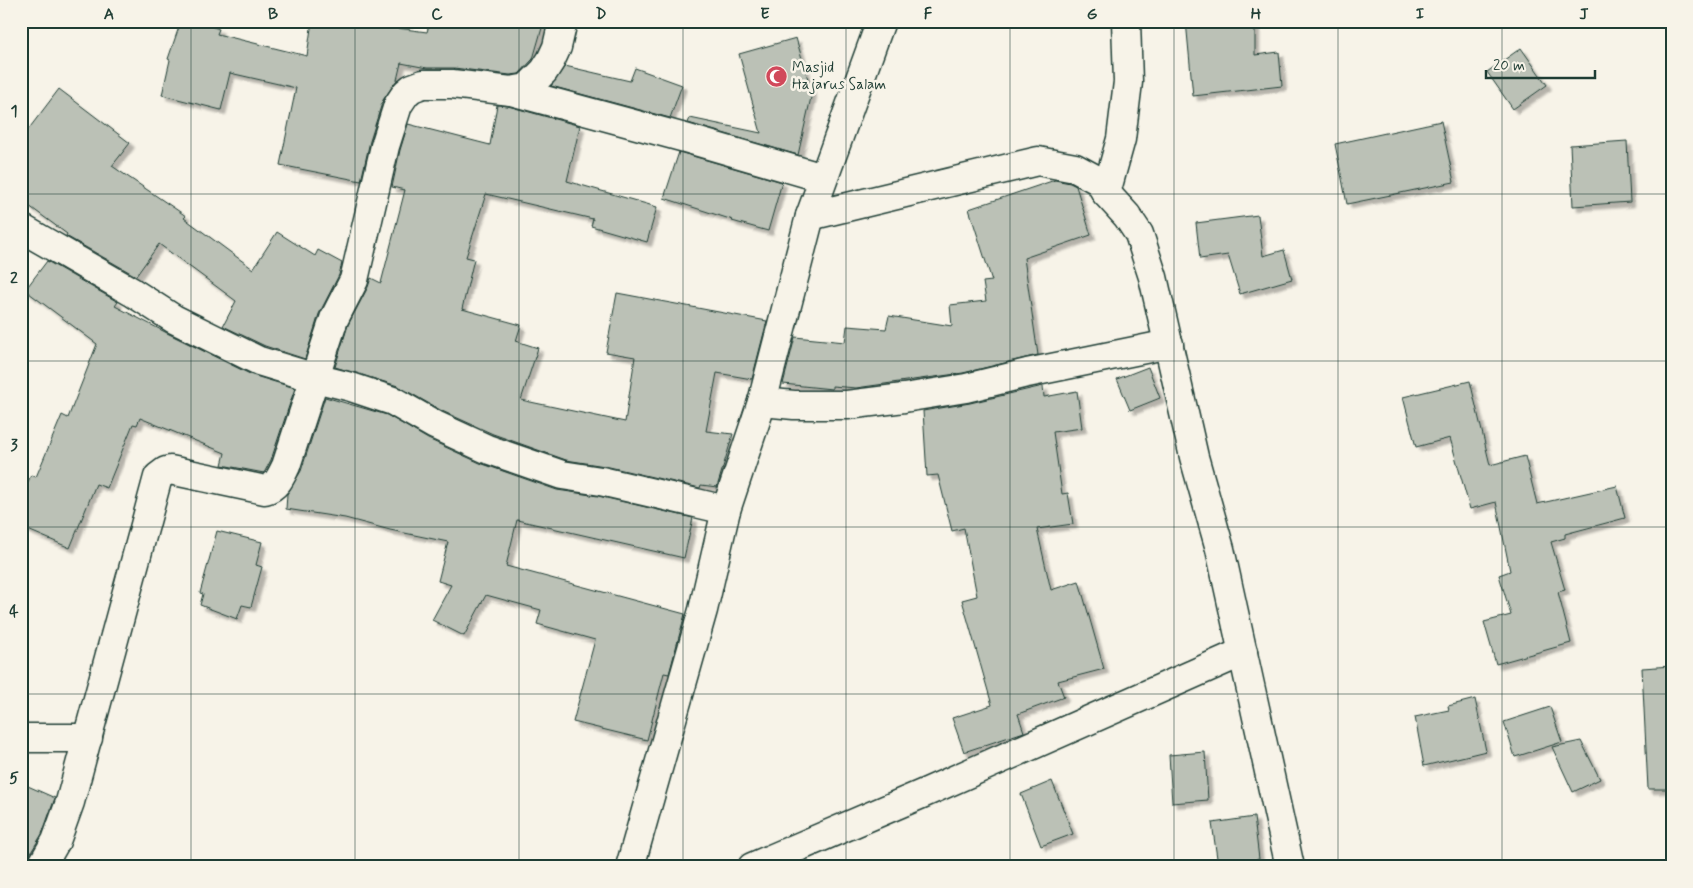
<svg xmlns="http://www.w3.org/2000/svg" width="1693" height="888" font-family="Mynerve,sans-serif">
  <style>
    .building { fill: #bbc1b6; stroke: #1f3d34; filter: url(#shadow) }
    .lines { fill: none; stroke-linecap: round; stroke-linejoin: round }
    .minor-casing { stroke: #1f3d34; stroke-width: 31 }
    .minor { stroke: #f7f3e8; stroke-width: 28 }
    .grid { fill: none; stroke: #1f3d34; stroke-width: 1; stroke-opacity: 0.55 }
    .labels { text-anchor: middle; dominant-baseline: central; stroke-width: 5; stroke-linejoin: round; paint-order: stroke }
    .poi-label { font-size: 15px; fill: #1f3d34; stroke: #f7f3e8; text-anchor: start }
    .neatline { fill: none; stroke: #1f3d34; stroke-width: 2 }
    .grid-label { font-size: 16px; text-anchor: middle; font-weight: bold; fill: #1f3d34 }
  </style>
  <defs>
    <filter id="shadow"><feDropShadow dx="4.5" dy="4.5" stdDeviation="1" flood-color="#0004"/></filter>
  </defs>
  <rect width="100%" height="100%" fill="#f7f3e8"/>
  <filter id="ink" filterUnits="userSpaceOnUse"><feTurbulence type="fractalNoise" baseFrequency=".02" numOctaves="2"/><feDisplacementMap in="SourceGraphic" scale="10" xChannelSelector="R" yChannelSelector="G"/><feConvolveMatrix kernelMatrix="1 2 1 2 8 2 1 2 1" color-interpolation-filters="sRGB"/></filter>
  <g filter="url(#ink)">
    <g class="building">
      <polygon points="181,21 196,21 219,29 217,34 307,56 312,21 344,21 427,32 430,21 544,21 533,59 519,74 510,75 454,68 427,68 401,63 397,80 383,100 370,141 361,181 280,165 296,88 230,73 221,110 162,95 170,60 168,59"/>
      <polygon points="1186,21 1255,21 1255,55 1279,52 1282,86 1193,96"/>
      <polygon points="796,38 812,93 798,155 688,123 690,118 761,133 739,54"/>
      <polygon points="1521,48 1547,85 1513,109 1487,72"/>
      <polygon points="565,66 630,81 635,68 682,85 670,118 551,86"/>
      <polygon points="59,89 130,143 112,166 186,216 184,218 253,269 277,232 315,256 318,250 342,263 339,275 319,314 305,359 265,346 223,326 236,301 159,244 136,276 66,236 67,234 21,200 21,139"/>
      <polygon points="497,105 508,106 580,126 567,181 657,207 647,242 591,226 593,219 486,194 466,257 474,259 462,309 521,325 516,341 538,348 521,400 625,422 635,357 606,352 617,293 767,321 752,379 717,373 706,431 733,434 717,487 701,485 700,488 605,466 566,460 493,434 442,411 398,386 335,367 348,325 368,287 371,278 381,283 405,190 392,187 400,150 408,124 490,145"/>
      <polygon points="1441,121 1454,182 1347,204 1335,144"/>
      <polygon points="1627,141 1630,202 1573,206 1570,145"/>
      <polygon points="679,152 782,182 768,231 732,221 733,220 664,198"/>
      <polygon points="1055,180 1070,183 1076,186 1091,235 1024,258 1038,355 963,373 856,388 832,386 832,389 783,384 795,337 845,342 847,326 886,329 889,316 952,326 950,305 986,301 983,282 992,281 969,209"/>
      <polygon points="1258,215 1263,256 1284,250 1292,279 1240,294 1228,255 1200,259 1196,223"/>
      <polygon points="47,261 118,302 115,306 167,333 252,375 295,388 271,460 264,473 222,465 225,453 140,418 137,425 133,424 107,488 96,484 70,548 21,527 21,498 31,475 36,477 62,415 68,418 97,344 25,290"/>
      <polygon points="1148,367 1160,398 1130,410 1117,379"/>
      <polygon points="1470,381 1490,465 1525,456 1537,504 1617,486 1625,518 1565,534 1565,538 1551,542 1565,590 1558,592 1571,643 1496,664 1484,622 1511,615 1499,575 1510,571 1496,502 1470,509 1450,438 1416,447 1403,397"/>
      <polygon points="1043,386 1044,397 1077,391 1082,428 1053,432 1062,494 1068,493 1073,524 1037,529 1051,590 1079,581 1104,669 1058,681 1064,697 1018,714 1024,732 964,752 952,718 992,705 962,600 977,596 964,528 952,531 938,475 927,476 923,411 970,403"/>
      <polygon points="325,397 387,415 428,439 480,463 557,490 598,496 693,518 684,558 517,520 506,566 685,614 669,674 664,673 647,740 573,722 595,640 537,624 541,610 486,595 464,636 432,620 451,585 438,581 448,542 390,530 345,518 286,509 287,494 301,471"/>
      <polygon points="217,531 262,542 256,565 262,567 251,607 242,605 237,619 200,605 203,594 200,593"/>
      <polygon points="1672,666 1672,789 1648,789 1642,668"/>
      <polygon points="1475,699 1486,751 1424,766 1415,717 1449,710 1448,706"/>
      <polygon points="1550,707 1562,742 1515,757 1504,722"/>
      <polygon points="1581,741 1600,779 1573,792 1552,747"/>
      <polygon points="1205,752 1208,800 1172,803 1169,755"/>
      <polygon points="1052,781 1073,834 1041,846 1021,794"/>
      <polygon points="21,783 55,798 42,834 27,859 25,867 21,867"/>
      <polygon points="1254,817 1259,859 1218,865 1212,823"/>
    </g>
    <g class="lines">
      <defs>
        <g id="minor">
          <polyline points="511,91 685,138 823,178"/>
          <polyline points="1106,193 1121,139 1128,82 1126,21"/>
          <polyline points="810,216 1038,161 1075,168 1099,181 1106,193 1127,216 1139,234 1153,277 1194,457 1220,549 1290,867"/>
          <polyline points="21,228 132,292 174,319 259,361 315,378 351,387 393,401 435,425 487,449 562,475 601,481 726,510"/>
          <polyline points="762,402 794,405 847,405 904,398 966,388 1027,373 1169,344"/>
          <polyline points="21,738 88,738"/>
          <path d="M 41,867 L 56,841 L 70,802 L 158,477 L 166,471 L 170,470 L 265,490 C 277,487 281,476 286,466 L 334,319 L 354,280 L 385,146 L 398,105 L 406,93 L 412,88 L 423,84 L 452,84 L 511,91 L 527,88 L 544,71 L 551,60 L 557,47 L 563,21"/>
          <polyline points="630,867 703,610 726,510 762,402 810,216 881,21"/>
          <polyline points="752,867 922,794 1243,652"/>
        </g>
      </defs>
      <use href="#minor" class="minor-casing"/>
      <use href="#minor" class="minor"/>
    </g>
  </g>
  <path class="grid" d="M 191,21 L 191,867M 355,21 L 355,867M 519,21 L 519,867M 683,21 L 683,867M 846,21 L 846,867M 1010,21 L 1010,867M 1174,21 L 1174,867M 1338,21 L 1338,867M 1502,21 L 1502,867M 21,194 L 1672,194M 21,361 L 1672,361M 21,527 L 1672,527M 21,694 L 1672,694"/>
  <defs>
    <symbol id="mosque-disc" viewBox="-11 -11 22 22"><circle r="9.5" fill="#d1495b" stroke="#f7f3e8"/><path d="M3.5-4.9A6 6 0 1 0 3.5 4.9A5 5 0 1 1 3.5-4.9Z" fill="#fff"/></symbol>
  </defs>
  <g fill-rule="evenodd">
    <use href="#mosque-disc" x="764" y="64" width="25" height="25"/>
  </g>
  <g class="labels">
    <g class="poi-label">
      <text x="792" y="68">Masjid<tspan x="792" dy="17">Hajarus Salam</tspan></text>
    </g>
  </g>
  <rect width="1693" height="888" fill="none" stroke="#f7f3e8" stroke-width="55"/>
  <path d="M1486 70v8h109v-8" fill="none" stroke="#1f3d34" stroke-width="2.5"/>
  <text x="1493" y="70" font-size="15" fill="#1f3d34" stroke="#f7f3e8" stroke-width="4" paint-order="stroke">20 m</text>
  <rect x="28" y="28" width="1638" height="832" class="neatline"/>
  <g class="grid-label">
    <text x="109" y="19">A</text>
    <text x="273" y="19">B</text>
    <text x="437" y="19">C</text>
    <text x="601" y="19">D</text>
    <text x="765" y="19">E</text>
    <text x="928" y="19">F</text>
    <text x="1092" y="19">G</text>
    <text x="1256" y="19">H</text>
    <text x="1420" y="19">I</text>
    <text x="1584" y="19">J</text>
    <text x="14" y="116">1</text>
    <text x="14" y="283">2</text>
    <text x="14" y="450">3</text>
    <text x="14" y="616">4</text>
    <text x="14" y="783">5</text>
  </g>
</svg>
